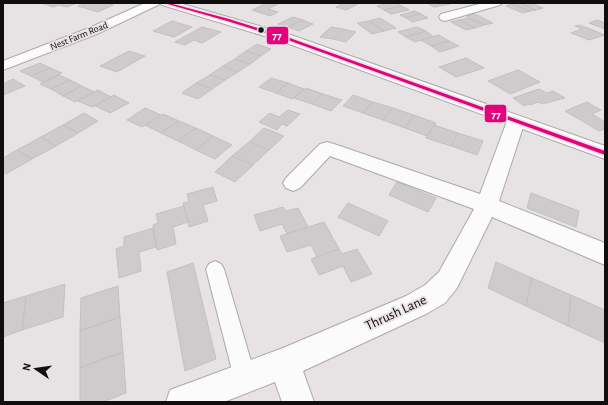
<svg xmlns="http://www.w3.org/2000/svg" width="608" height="405" font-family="'Alegreya Sans',sans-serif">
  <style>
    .building { fill: #cecbcc; stroke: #c4c0c1 }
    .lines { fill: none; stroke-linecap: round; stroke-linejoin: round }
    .lane-casing { stroke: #aca8a9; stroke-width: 2 }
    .street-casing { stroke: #aca8a9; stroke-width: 2 }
    .secondary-casing { stroke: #aca8a9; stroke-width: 2 }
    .lane { fill: #fbfbfb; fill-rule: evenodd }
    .street { fill: #fbfbfb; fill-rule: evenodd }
    .secondary { fill: #fbfbfb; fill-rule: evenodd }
    .bus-1-casing { stroke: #e9e0e2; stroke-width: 3 }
    .bus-1 { fill: #e5007d; fill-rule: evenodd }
    .bus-dot { fill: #100d0e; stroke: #e9e0e2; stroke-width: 1.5 }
    .labels { text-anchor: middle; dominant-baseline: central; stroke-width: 3.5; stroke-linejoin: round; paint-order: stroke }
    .far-street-label { font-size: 10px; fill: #100d0e; stroke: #e9e0e2 }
    .near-street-label { font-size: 14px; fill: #100d0e; stroke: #e9e0e2 }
    .line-badge { stroke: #e9e0e2; stroke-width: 1.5 }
    .badge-label { font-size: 11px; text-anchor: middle; font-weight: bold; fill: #fff }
  </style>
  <rect width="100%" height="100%" fill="#e7e2e3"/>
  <g class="building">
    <polygon points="41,3 77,3 67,7 59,5 53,7"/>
    <polygon points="86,3 105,3 113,5 98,12 78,6"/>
    <polygon points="267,3 278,4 268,9 278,12 270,16 252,10"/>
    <polygon points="344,3 355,3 358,4 346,10 336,7"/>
    <polygon points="389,3 396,3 402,6 384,10 377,6"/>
    <polygon points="427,3 449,3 450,4 434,7"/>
    <polygon points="520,3 536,10 530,11 512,4"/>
    <polygon points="520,3 530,3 543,8 536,10"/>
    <polygon points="512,4 530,11 523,13 506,6"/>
    <polygon points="402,6 409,10 391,14 384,10"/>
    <polygon points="415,11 421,14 406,18 400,15"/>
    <polygon points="421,14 428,18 412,22 406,18"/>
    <polygon points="475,14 493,23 484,25 466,16"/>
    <polygon points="293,17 303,20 288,27 278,24"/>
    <polygon points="380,18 396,28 384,31 369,21"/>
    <polygon points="468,18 484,25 475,28 459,20"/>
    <polygon points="303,20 313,24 299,31 288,27"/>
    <polygon points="459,20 475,28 466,30 451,22"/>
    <polygon points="597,20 605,23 605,29 589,23"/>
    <polygon points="172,21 192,27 174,37 153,31"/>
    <polygon points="369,21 384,31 372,34 357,23"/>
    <polygon points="580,25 605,35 589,40 571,33 582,29 575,26"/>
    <polygon points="202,27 221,32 202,43 194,40 185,45 175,42"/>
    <polygon points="331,27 343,29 333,39 320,37"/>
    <polygon points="417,27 426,31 406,37 398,32"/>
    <polygon points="343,29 356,32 346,42 333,39"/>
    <polygon points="426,31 434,37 415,42 406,37"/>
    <polygon points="439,35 449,41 431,46 421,40"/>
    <polygon points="449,41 459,46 440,52 431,46"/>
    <polygon points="257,44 271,49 261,56 246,51"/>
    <polygon points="129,51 145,56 117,72 100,66"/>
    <polygon points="246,51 261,56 250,64 235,59"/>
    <polygon points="466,58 484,68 456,77 439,67"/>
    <polygon points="235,59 250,64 238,72 223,66"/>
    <polygon points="40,63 50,68 31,76 20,71"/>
    <polygon points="223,66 238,72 225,80 210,75"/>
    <polygon points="50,68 62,73 43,82 31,76"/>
    <polygon points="518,70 540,82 510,94 488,81"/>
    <polygon points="59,75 70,80 51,89 40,84"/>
    <polygon points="210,75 225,80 212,89 196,83"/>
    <polygon points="271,78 288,83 276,93 259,87"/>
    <polygon points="13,79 25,86 3,95 3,84"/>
    <polygon points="70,80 82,86 63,96 51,89"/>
    <polygon points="196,83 212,89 198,99 182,93"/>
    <polygon points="288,83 304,89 292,99 276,93"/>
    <polygon points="82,86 94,92 75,102 63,96"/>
    <polygon points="306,88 323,94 312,104 294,98"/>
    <polygon points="539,89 547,93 553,91 565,98 542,104 539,102 530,105 528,104 524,106 513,98"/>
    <polygon points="98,90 111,97 92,107 78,101"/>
    <polygon points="323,94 342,100 331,111 312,104"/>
    <polygon points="114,95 129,103 110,113 95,106"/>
    <polygon points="353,95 373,102 363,113 343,106"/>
    <polygon points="373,102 393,108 383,120 363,113"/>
    <polygon points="587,102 601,110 592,114 605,122 605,129 599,131 565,111"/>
    <polygon points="145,108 161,115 142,127 127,120"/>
    <polygon points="393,108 414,115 405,128 383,120"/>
    <polygon points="288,110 300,114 287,126 282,124 277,130 259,122 270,113 279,117"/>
    <polygon points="84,113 98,121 78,133 63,125"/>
    <polygon points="163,114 179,121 161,133 145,125"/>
    <polygon points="414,115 436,123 427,136 405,128"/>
    <polygon points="179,121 196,128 178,141 161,133"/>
    <polygon points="63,125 78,133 56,146 41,137"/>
    <polygon points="434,125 458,133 451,146 426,138"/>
    <polygon points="196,128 213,136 196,150 178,141"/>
    <polygon points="264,128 284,136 269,150 249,142"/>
    <polygon points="458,133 483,141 477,155 451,146"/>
    <polygon points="213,136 232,145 215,159 196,150"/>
    <polygon points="41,137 56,146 32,159 17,150"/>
    <polygon points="249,142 269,150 253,165 232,156"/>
    <polygon points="17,150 32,159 6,174 3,172 3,158"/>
    <polygon points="232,156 253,165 235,182 215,172"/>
    <polygon points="397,182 436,198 428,212 389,195"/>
    <polygon points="213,187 217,201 203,205 208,221 189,227 183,203 189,202 187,194"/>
    <polygon points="531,193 579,211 576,227 527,208"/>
    <polygon points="348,203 388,221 379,236 338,217"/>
    <polygon points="184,206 188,222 173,227 176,244 157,250 153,225 158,223 156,214"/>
    <polygon points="283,207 286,211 298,208 308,227 287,234 282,224 260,231 254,215"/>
    <polygon points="324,222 339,249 317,257 311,245 287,252 280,236"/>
    <polygon points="153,228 156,247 139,252 141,271 119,278 116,249 124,246 124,237"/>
    <polygon points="339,249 342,254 357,249 372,274 351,282 343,266 319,275 311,259"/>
    <polygon points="496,262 532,278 526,306 488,288"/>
    <polygon points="193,263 216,359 185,371 167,272"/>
    <polygon points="532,278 571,295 568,326 526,306"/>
    <polygon points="65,284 63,317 22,330 26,296"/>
    <polygon points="118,286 120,317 80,331 81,298"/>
    <polygon points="571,295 605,310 605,343 568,326"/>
    <polygon points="26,296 22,330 3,337 3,303"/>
    <polygon points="120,317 123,352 80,368 80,331"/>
    <polygon points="123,352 126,393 103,402 80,402 80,368"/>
  </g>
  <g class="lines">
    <defs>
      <polygon id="lane" points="215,261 221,264 224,269 256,378 253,386 245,389 237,386 234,378 206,269 209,264"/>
      <g id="street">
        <polygon points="483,3 502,3 500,5 445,21 441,20 439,17 441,14"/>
        <polygon points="516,116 522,117 525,121 499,201 605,243 605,265 492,217 457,288 445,303 426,314 303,371 314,402 282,402 275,382 224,402 166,402 170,390 283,348 406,296 425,285 439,272 474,209 330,156 300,188 293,191 286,188 283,183 286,178 320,144 327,142 334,144 480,194 507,121 510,117"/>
      </g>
      <g id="secondary">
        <polygon points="145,3 160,3 158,5 97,34 3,70 3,61 89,28"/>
        <polygon points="160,3 179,3 291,35 605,146 605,159 281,41 162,5"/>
      </g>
    </defs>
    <use href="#lane" class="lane-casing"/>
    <use href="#street" class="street-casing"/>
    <use href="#secondary" class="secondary-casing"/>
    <use href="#lane" class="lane"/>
    <use href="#street" class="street"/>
    <use href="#secondary" class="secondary"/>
    <defs>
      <polygon id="bus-1" points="164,3 169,3 229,19 287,37 605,151 605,155 285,39 227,21"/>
    </defs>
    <use href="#bus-1" class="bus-1-casing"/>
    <use href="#bus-1" class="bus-1"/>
  </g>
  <circle class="bus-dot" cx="261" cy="30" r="3.5"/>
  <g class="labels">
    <g class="far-street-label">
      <text transform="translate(79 36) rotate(-22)">Nest Farm Road</text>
    </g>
    <g class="near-street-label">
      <text transform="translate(396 313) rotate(-25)">Thrush Lane</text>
    </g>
  </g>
  <g class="line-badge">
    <rect x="266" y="26" width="23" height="19" rx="4" fill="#e5007d"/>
    <rect x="484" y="104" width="23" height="19" rx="4" fill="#e5007d"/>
  </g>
  <g class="badge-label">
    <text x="277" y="39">77</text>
    <text x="496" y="118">77</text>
  </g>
  <rect width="608" height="405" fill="none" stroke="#100d0e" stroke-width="8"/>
  <g transform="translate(36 369) rotate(283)" stroke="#e9e0e2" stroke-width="3" paint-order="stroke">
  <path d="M0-3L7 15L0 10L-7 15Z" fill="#100d0e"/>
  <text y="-6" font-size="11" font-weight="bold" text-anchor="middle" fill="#100d0e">N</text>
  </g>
</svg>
